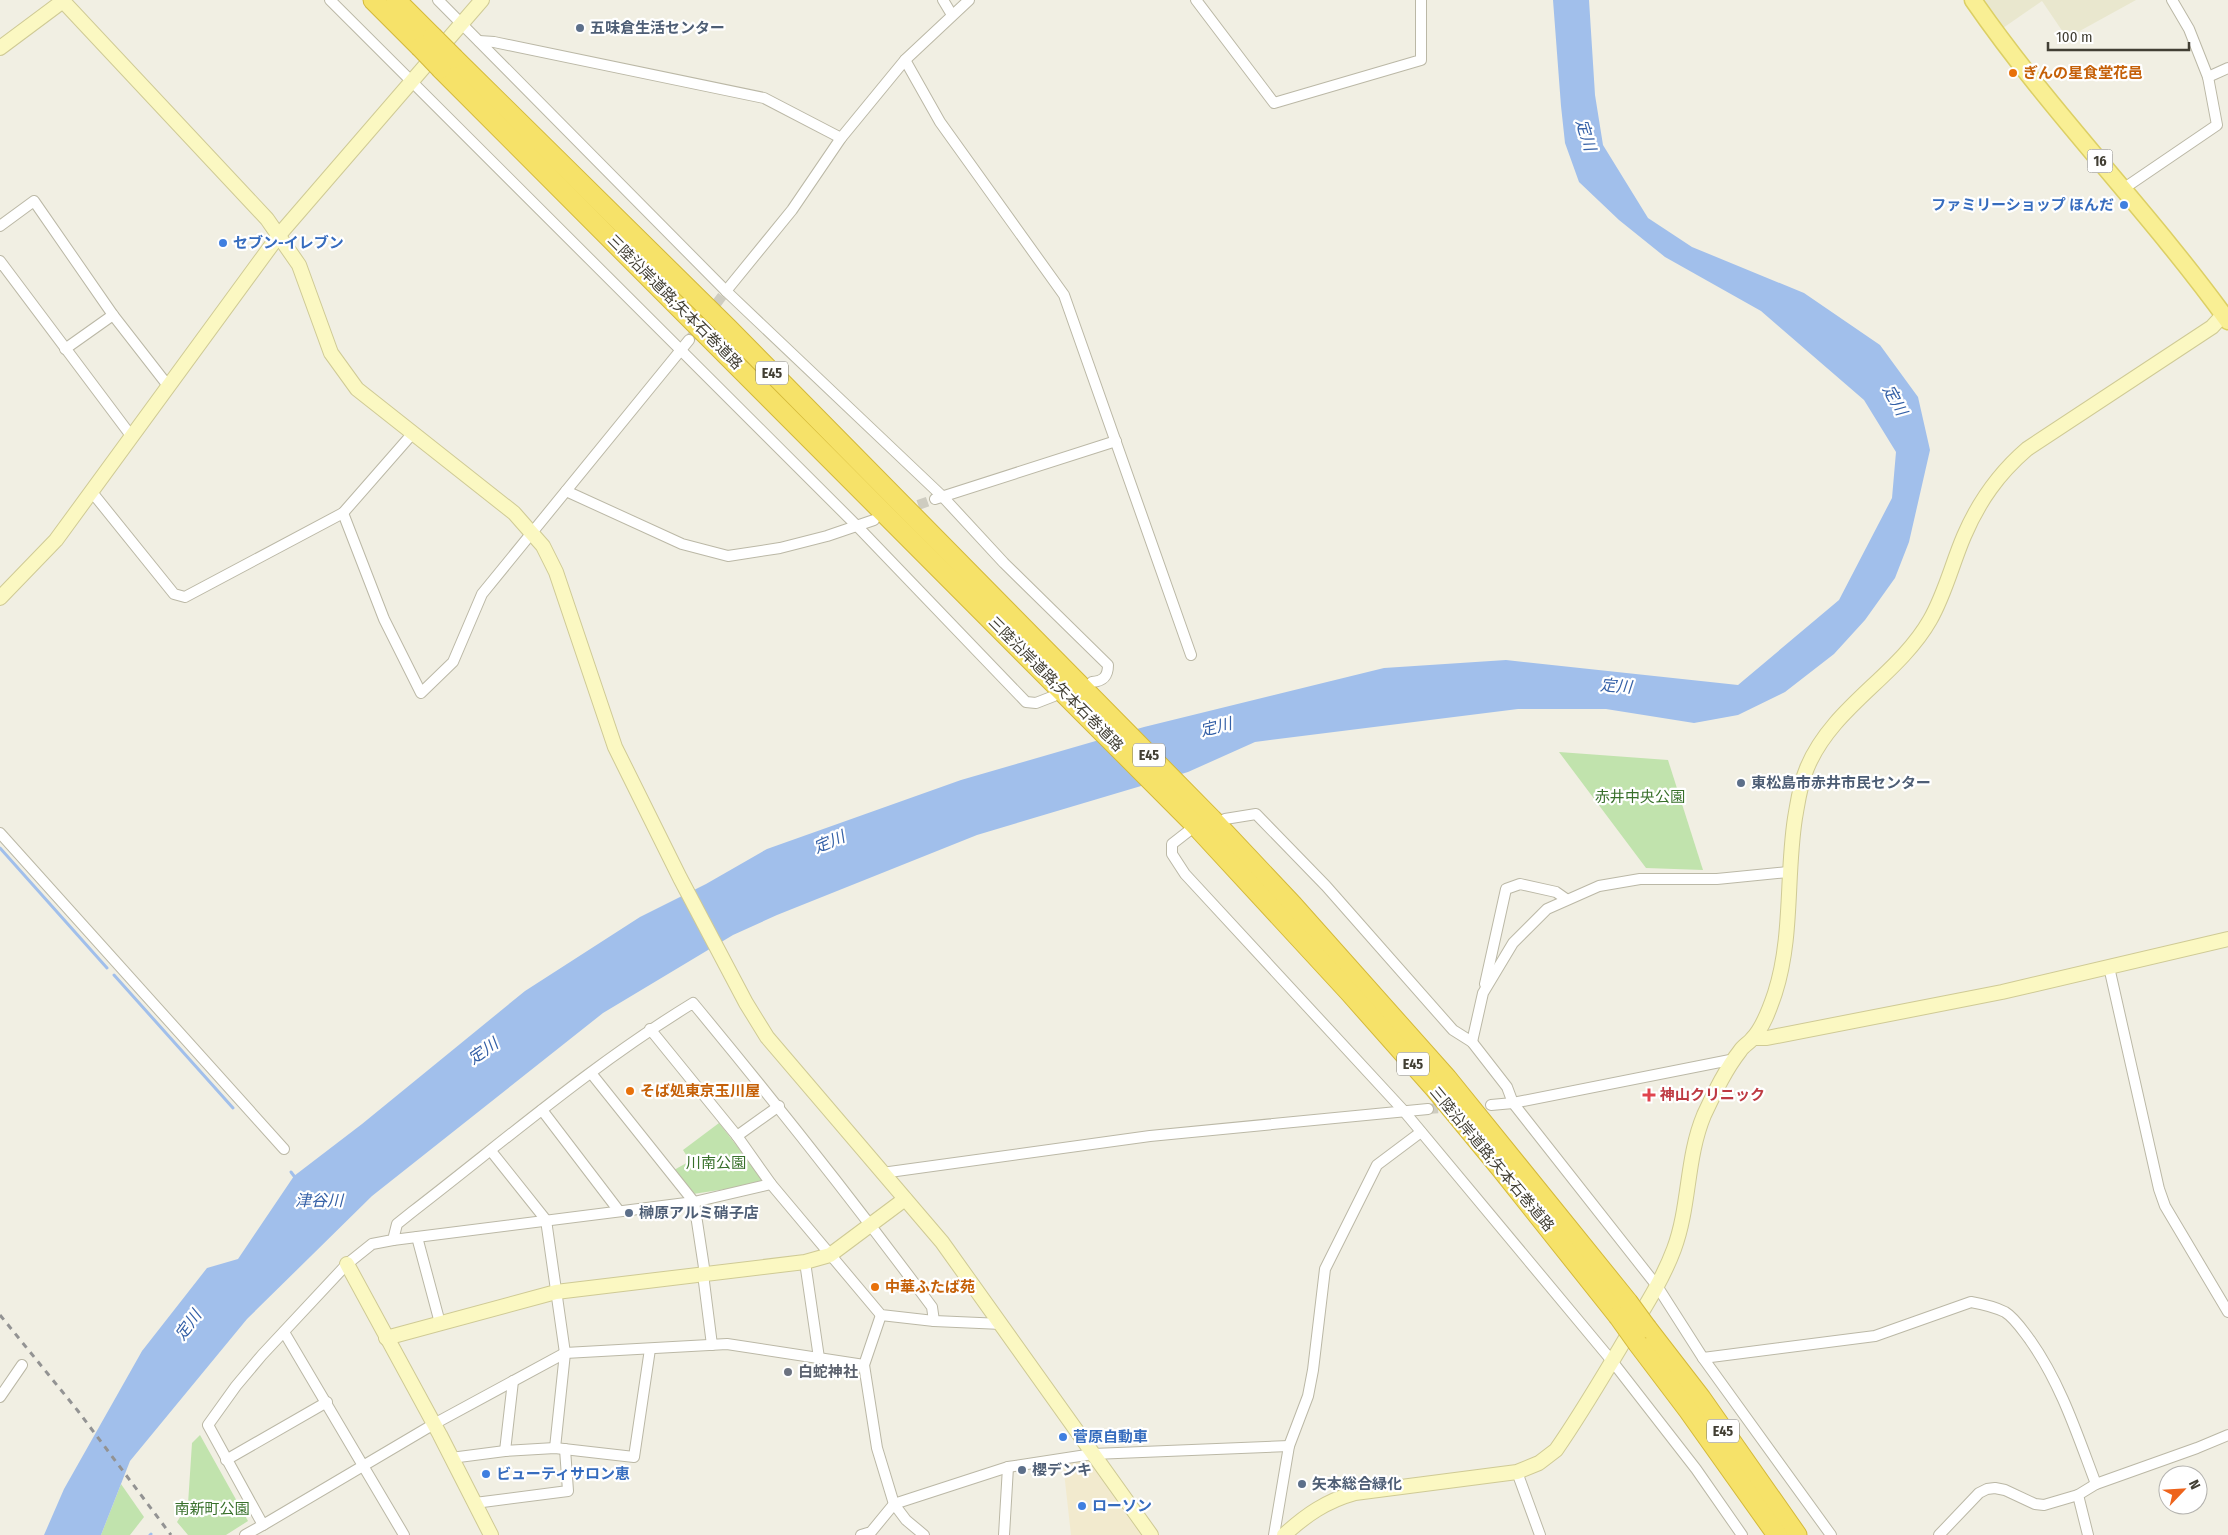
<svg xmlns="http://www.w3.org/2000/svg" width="2228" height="1535" font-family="'Fira Sans Condensed','Noto Sans JP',sans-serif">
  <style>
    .commercial { fill: #f2eace }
    .education { fill: #e9e7ce }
    .green { fill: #c1e3ad }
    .water { fill: #a1bfeb }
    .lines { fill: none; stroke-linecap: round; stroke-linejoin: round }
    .stream { stroke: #a1bfeb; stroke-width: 3 }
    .street-tunnel { stroke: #ceccc0; stroke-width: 10; stroke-dasharray: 10 5; stroke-linecap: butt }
    .street-casing { stroke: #bbb8a6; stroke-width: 12 }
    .secondary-casing { stroke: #cfca95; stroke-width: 16 }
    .primary-casing { stroke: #dccf65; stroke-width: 19 }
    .highway-casing { stroke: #d4b93a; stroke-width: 21 }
    .street { stroke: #fff; stroke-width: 10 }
    .secondary { stroke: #fbf8c2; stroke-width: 14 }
    .primary { stroke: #f9ef94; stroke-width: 16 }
    .highway { stroke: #f6e269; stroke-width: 19 }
    .rail { stroke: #939393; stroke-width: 3; stroke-dasharray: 6 6; stroke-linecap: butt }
    .highway-bridge-casing { stroke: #d4b93a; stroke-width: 21; stroke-linecap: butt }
    .highway-bridge { stroke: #f6e269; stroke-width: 19 }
    .service-dot { fill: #5c6f8a; stroke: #fff; stroke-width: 2 }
    .food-dot { fill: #e8710a; stroke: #fff; stroke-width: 2 }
    .shop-dot { fill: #3f7fe0; stroke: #fff; stroke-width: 2 }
    .health-dot { fill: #e0444e; stroke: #fff; stroke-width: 2 }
    .worship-dot { fill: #6b7280; stroke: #fff; stroke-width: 2 }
    .labels { text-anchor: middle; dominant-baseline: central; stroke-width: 4.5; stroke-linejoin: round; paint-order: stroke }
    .shield { fill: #fff; stroke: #7b7971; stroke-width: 1 }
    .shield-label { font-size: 14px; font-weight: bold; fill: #423f34 }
    .service-label { font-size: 15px; font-weight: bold; fill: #4e5e75; stroke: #fff; text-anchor: start }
    .food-label { font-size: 15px; font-weight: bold; fill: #c56008; stroke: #fff; text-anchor: start }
    .shop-label { font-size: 15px; font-weight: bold; fill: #366cbe; stroke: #fff; text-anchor: start }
    .street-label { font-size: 15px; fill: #423f34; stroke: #fff }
    .park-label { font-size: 15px; fill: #38702b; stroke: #fff }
    .health-label { font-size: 15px; font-weight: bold; fill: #be3a42; stroke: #fff; text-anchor: start }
    .worship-label { font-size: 15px; font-weight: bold; fill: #5b616d; stroke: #fff; text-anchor: start }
    .water-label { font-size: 16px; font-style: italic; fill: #3460a7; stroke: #fff }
  </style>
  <rect width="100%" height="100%" fill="#f1efe3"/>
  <polygon class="commercial" points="1081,1458 1090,1462 1144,1535 1071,1535 1063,1463"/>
  <polygon class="education" points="1984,0 2136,0 2067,38 2042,1 2003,28"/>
  <g class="green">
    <polygon points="1559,752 1668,760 1703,870 1646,868"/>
    <polygon points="719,1123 766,1183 693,1194 674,1170 690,1161 683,1150"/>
    <polygon points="200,1435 248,1521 226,1535 188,1535 177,1522 188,1504 192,1443"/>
    <polygon points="121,1484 144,1517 130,1535 101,1535"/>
  </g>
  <polygon class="water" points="1553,0 1589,0 1595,95 1603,145 1648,218 1692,247 1804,293 1880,345 1918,397 1930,450 1909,542 1895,578 1865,620 1834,654 1785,692 1738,715 1694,723 1606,709 1518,709 1255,742 1188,772 977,835 777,915 733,935 603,1013 372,1196 247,1319 130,1461 101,1535 44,1535 64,1489 142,1351 207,1268 238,1259 294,1176 362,1124 525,991 640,917 706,884 767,849 961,780 1144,727 1384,668 1506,660 1738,685 1839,600 1892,498 1896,452 1864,400 1761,311 1665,257 1619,220 1579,182 1565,143 1561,106"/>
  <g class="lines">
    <g class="stream">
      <polyline points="0,848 107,968"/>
      <polyline points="114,975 233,1108"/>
      <polyline points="291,1172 294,1176"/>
      <polyline points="150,1535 151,1534"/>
    </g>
    <g class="street-tunnel">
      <polyline points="689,340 726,291"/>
      <polyline points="904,510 935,499"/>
      <polyline points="1428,1109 1452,1107"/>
    </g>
    <defs>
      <g id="street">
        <polyline points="330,0 857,526 1026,702 1036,703 1054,696"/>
        <path d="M 438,0 L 726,291 L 943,497 L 1004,563 L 1108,665 C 1108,677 1103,681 1092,682"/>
        <polyline points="943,0 952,15"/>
        <polyline points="1196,0 1274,103 1421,60 1421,0"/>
        <polyline points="479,41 494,42 764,98 841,138"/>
        <polyline points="905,60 940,122 1064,295 1191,655"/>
        <polyline points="2208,77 2228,68"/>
        <polyline points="2123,189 2217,125 2208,77 2189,29 2172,0"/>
        <polyline points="0,226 34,201 113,315 169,387"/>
        <polyline points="0,261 132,437"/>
        <polyline points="726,291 792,210 841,138 905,60 969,0"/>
        <polyline points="65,349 113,315"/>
        <polyline points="91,491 174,594 185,597 343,513 413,433"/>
        <polyline points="566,491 682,544 728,556 780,548 827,536 874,520"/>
        <polyline points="935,499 1116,441"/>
        <polyline points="343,513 384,619 421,693 453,662 482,594 689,340"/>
        <polyline points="1225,819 1256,814 1326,886 1453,1030 1472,1042 1507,1087 1513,1103 1657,1286 1703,1358 1831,1535"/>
        <polyline points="1190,830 1172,844 1172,854 1185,874 1403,1110 1612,1361 1696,1469 1742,1535"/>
        <polyline points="0,833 284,1149"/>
        <polyline points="2109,967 2159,1189 2165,1206 2228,1312"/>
        <polyline points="1485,984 1506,889 1520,884 1556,892 1566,899"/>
        <polyline points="650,1029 737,1136 771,1184 881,1315 934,1321 1002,1324"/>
        <polyline points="1472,1042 1483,993 1513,943 1547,909 1599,886 1640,879 1717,879 1788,872"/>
        <polyline points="591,1073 694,1202 705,1274"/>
        <polyline points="1491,1105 1513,1103 1735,1059"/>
        <polyline points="542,1110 619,1211"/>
        <polyline points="737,1136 779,1106"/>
        <polyline points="491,1151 546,1220 565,1353 555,1448"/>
        <polyline points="882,1173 1150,1136 1428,1109"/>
        <polyline points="417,1237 440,1323"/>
        <polyline points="393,1240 694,1202 771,1184"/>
        <polyline points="805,1262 819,1358"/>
        <polyline points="703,1274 712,1345"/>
        <polyline points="881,1315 864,1365 877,1448 894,1504 906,1520 924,1535"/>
        <polyline points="284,1332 404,1535"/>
        <path d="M 1703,1358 L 1875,1336 L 1971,1302 C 1982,1304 1995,1307 2005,1312 C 2015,1318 2023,1331 2030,1340 C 2061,1384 2077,1434 2096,1484"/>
        <polyline points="0,1397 22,1365"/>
        <polyline points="505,1451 513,1381"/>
        <polyline points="451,1458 505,1451 555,1448 634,1457 650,1349"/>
        <polyline points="226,1460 327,1402"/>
        <polyline points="1517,1472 1540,1535"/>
        <polyline points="2078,1495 2096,1484 2197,1448 2228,1435"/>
        <polyline points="475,1503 568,1491 565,1449"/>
        <polyline points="263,1525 434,1424 565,1353 727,1344 864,1365"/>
        <path d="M 245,1535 L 263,1525 L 208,1425 L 236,1386 L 262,1355 L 347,1264 L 372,1244 L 393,1240 L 397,1224 L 412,1212 C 504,1141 593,1064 693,1003 C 775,1102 855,1203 932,1307 L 934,1321"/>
        <polyline points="861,1535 871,1532 894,1504 1008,1467 1093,1454 1289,1446"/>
        <polyline points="1004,1535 1008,1467"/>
        <polyline points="1274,1535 1289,1446 1308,1396 1313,1370 1325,1269 1377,1165 1421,1132"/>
        <polyline points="1939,1535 1979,1493 1987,1489 1995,1488 2005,1490 2035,1504 2044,1505 2078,1495 2088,1535"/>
      </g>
      <g id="secondary">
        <polyline points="62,0 267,219 299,265 331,353 357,389 514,513 543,546 556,572 615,747 680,878 746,1003 767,1037 942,1242 1151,1535"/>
        <polyline points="0,48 63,1"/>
        <polyline points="0,598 56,540 279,235 482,0"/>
        <polyline points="1754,1038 1767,1038 2002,992 2228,939"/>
        <polyline points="347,1264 440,1435 491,1535"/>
        <polyline points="386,1338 556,1292 805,1262 830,1255 905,1199"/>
        <path d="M 1284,1535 C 1306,1515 1326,1501 1355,1493 L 1517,1472 L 1539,1463 L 1556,1450 C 1579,1417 1599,1383 1620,1348 C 1639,1316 1661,1284 1674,1249 C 1690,1206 1686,1158 1704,1115 C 1714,1094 1725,1070 1740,1051 C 1743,1046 1749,1043 1752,1039 C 1763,1028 1770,1008 1775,993 C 1793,937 1786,876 1795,818 C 1798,801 1800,784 1807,768 C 1832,707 1898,676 1930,620 C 1945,594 1952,564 1964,536 C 1979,501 1998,474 2027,449 L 2212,327 L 2223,315"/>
      </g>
      <path id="primary" d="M 1973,0 C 2051,113 2148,210 2228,321"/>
      <g id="highway">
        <polyline points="373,0 420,47"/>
        <polyline points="396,0 433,37"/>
        <polyline points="454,58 728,328 1212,819 1293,905 1447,1078 1628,1302"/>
        <polyline points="441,69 1194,824 1349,992 1435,1089 1501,1169 1618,1316"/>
        <polyline points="1647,1328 1701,1398 1797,1535"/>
        <polyline points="1638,1344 1688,1410 1777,1535"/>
      </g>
    </defs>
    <use href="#street" class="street-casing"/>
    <use href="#secondary" class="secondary-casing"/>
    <use href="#primary" class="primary-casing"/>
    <use href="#highway" class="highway-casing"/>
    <use href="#street" class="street"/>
    <use href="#secondary" class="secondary"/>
    <use href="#primary" class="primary"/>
    <use href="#highway" class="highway"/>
    <polyline class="rail" points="0,1315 78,1411 171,1535"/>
    <defs>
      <g id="highway-bridge">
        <polyline points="433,37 454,58"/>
        <polyline points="420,47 441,69"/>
        <polyline points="1628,1302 1647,1328"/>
        <polyline points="1618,1316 1638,1344"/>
      </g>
    </defs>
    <use href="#highway-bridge" class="highway-bridge-casing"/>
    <use href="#highway-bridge" class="highway-bridge"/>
  </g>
  <g class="service-dot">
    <circle cx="580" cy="28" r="5"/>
    <circle cx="1741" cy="783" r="5"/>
    <circle cx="629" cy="1213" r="5"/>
    <circle cx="1022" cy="1470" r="5"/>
    <circle cx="1302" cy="1484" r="5"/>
  </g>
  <g class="food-dot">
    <circle cx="2013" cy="73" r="5"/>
    <circle cx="630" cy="1091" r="5"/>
    <circle cx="875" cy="1287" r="5"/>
  </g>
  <g class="shop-dot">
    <circle cx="2124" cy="205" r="5"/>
    <circle cx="223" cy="243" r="5"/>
    <circle cx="1063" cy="1437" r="5"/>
    <circle cx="486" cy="1474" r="5"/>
    <circle cx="1082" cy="1506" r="5"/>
  </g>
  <path class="health-dot" d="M1646.5 1087.5h5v5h5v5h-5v5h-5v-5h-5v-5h5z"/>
  <circle class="worship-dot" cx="788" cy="1372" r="5"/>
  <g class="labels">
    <g class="shield">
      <rect x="2087.5" y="149.5" width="25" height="23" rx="4"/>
      <rect x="756" y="361.5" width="32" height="23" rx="4"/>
      <rect x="1133" y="743.5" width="32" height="23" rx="4"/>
      <rect x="1397" y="1052.5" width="32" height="23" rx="4"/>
      <rect x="1707" y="1419.5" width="32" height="23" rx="4"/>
    </g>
    <g class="shield-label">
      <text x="2100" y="161">16</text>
      <text x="772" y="373">E45</text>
      <text x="1149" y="755">E45</text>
      <text x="1413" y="1064">E45</text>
      <text x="1723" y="1431">E45</text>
    </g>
    <g class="service-label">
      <text x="590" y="28">五味倉生活センター</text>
      <text x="1751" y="783">東松島市赤井市民センター</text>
      <text x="639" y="1213">榊原アルミ硝子店</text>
      <text x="1032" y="1470">櫻デンキ</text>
      <text x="1312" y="1484">矢本総合緑化</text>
    </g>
    <g class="food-label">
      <text x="2023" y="73">ぎんの星食堂花邑</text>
      <text x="640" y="1091">そば処東京玉川屋</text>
      <text x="885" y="1287">中華ふたば苑</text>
    </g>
    <g class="shop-label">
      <text x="2114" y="205" text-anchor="end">ファミリーショップ ほんだ</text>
      <text x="233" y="243">セブン-イレブン</text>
      <text x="1073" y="1437">菅原自動車</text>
      <text x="496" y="1474">ビューティサロン恵</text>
      <text x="1092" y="1506">ローソン</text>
    </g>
    <g class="street-label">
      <text transform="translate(675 302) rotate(45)">三陸沿岸道路;矢本石巻道路</text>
      <text transform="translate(1056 684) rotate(45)">三陸沿岸道路;矢本石巻道路</text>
      <text transform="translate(1492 1159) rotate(50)">三陸沿岸道路;矢本石巻道路</text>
    </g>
    <g class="park-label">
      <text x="1640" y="797">赤井中央公園</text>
      <text x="716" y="1163">川南公園</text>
      <text x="212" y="1509">南新町公園</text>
    </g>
    <g class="health-label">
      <text x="1660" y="1095">神山クリニック</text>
    </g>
    <g class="worship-label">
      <text x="798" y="1372">白蛇神社</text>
    </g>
    <g class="water-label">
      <text transform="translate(1586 135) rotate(73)">定川</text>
      <text transform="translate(1895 400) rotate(61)">定川</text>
      <text transform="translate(1616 686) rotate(4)">定川</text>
      <text transform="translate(1216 727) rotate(-14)">定川</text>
      <text transform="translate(829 842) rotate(-23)">定川</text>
      <text transform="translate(483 1051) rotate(-35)">定川</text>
      <text x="319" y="1200">津谷川</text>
      <text transform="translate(188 1325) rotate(-54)">定川</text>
    </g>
  </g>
  <g transform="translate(2183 1490) rotate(65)"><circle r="24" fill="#ffffff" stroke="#b3b2ae"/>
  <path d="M0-4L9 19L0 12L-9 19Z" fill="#ee641c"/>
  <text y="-8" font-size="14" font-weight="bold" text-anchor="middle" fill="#423f34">N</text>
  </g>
  <path d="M2048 42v8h141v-8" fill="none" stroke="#423f34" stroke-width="2.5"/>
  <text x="2056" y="42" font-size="15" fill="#423f34" stroke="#ffffff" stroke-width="4" paint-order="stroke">100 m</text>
</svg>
